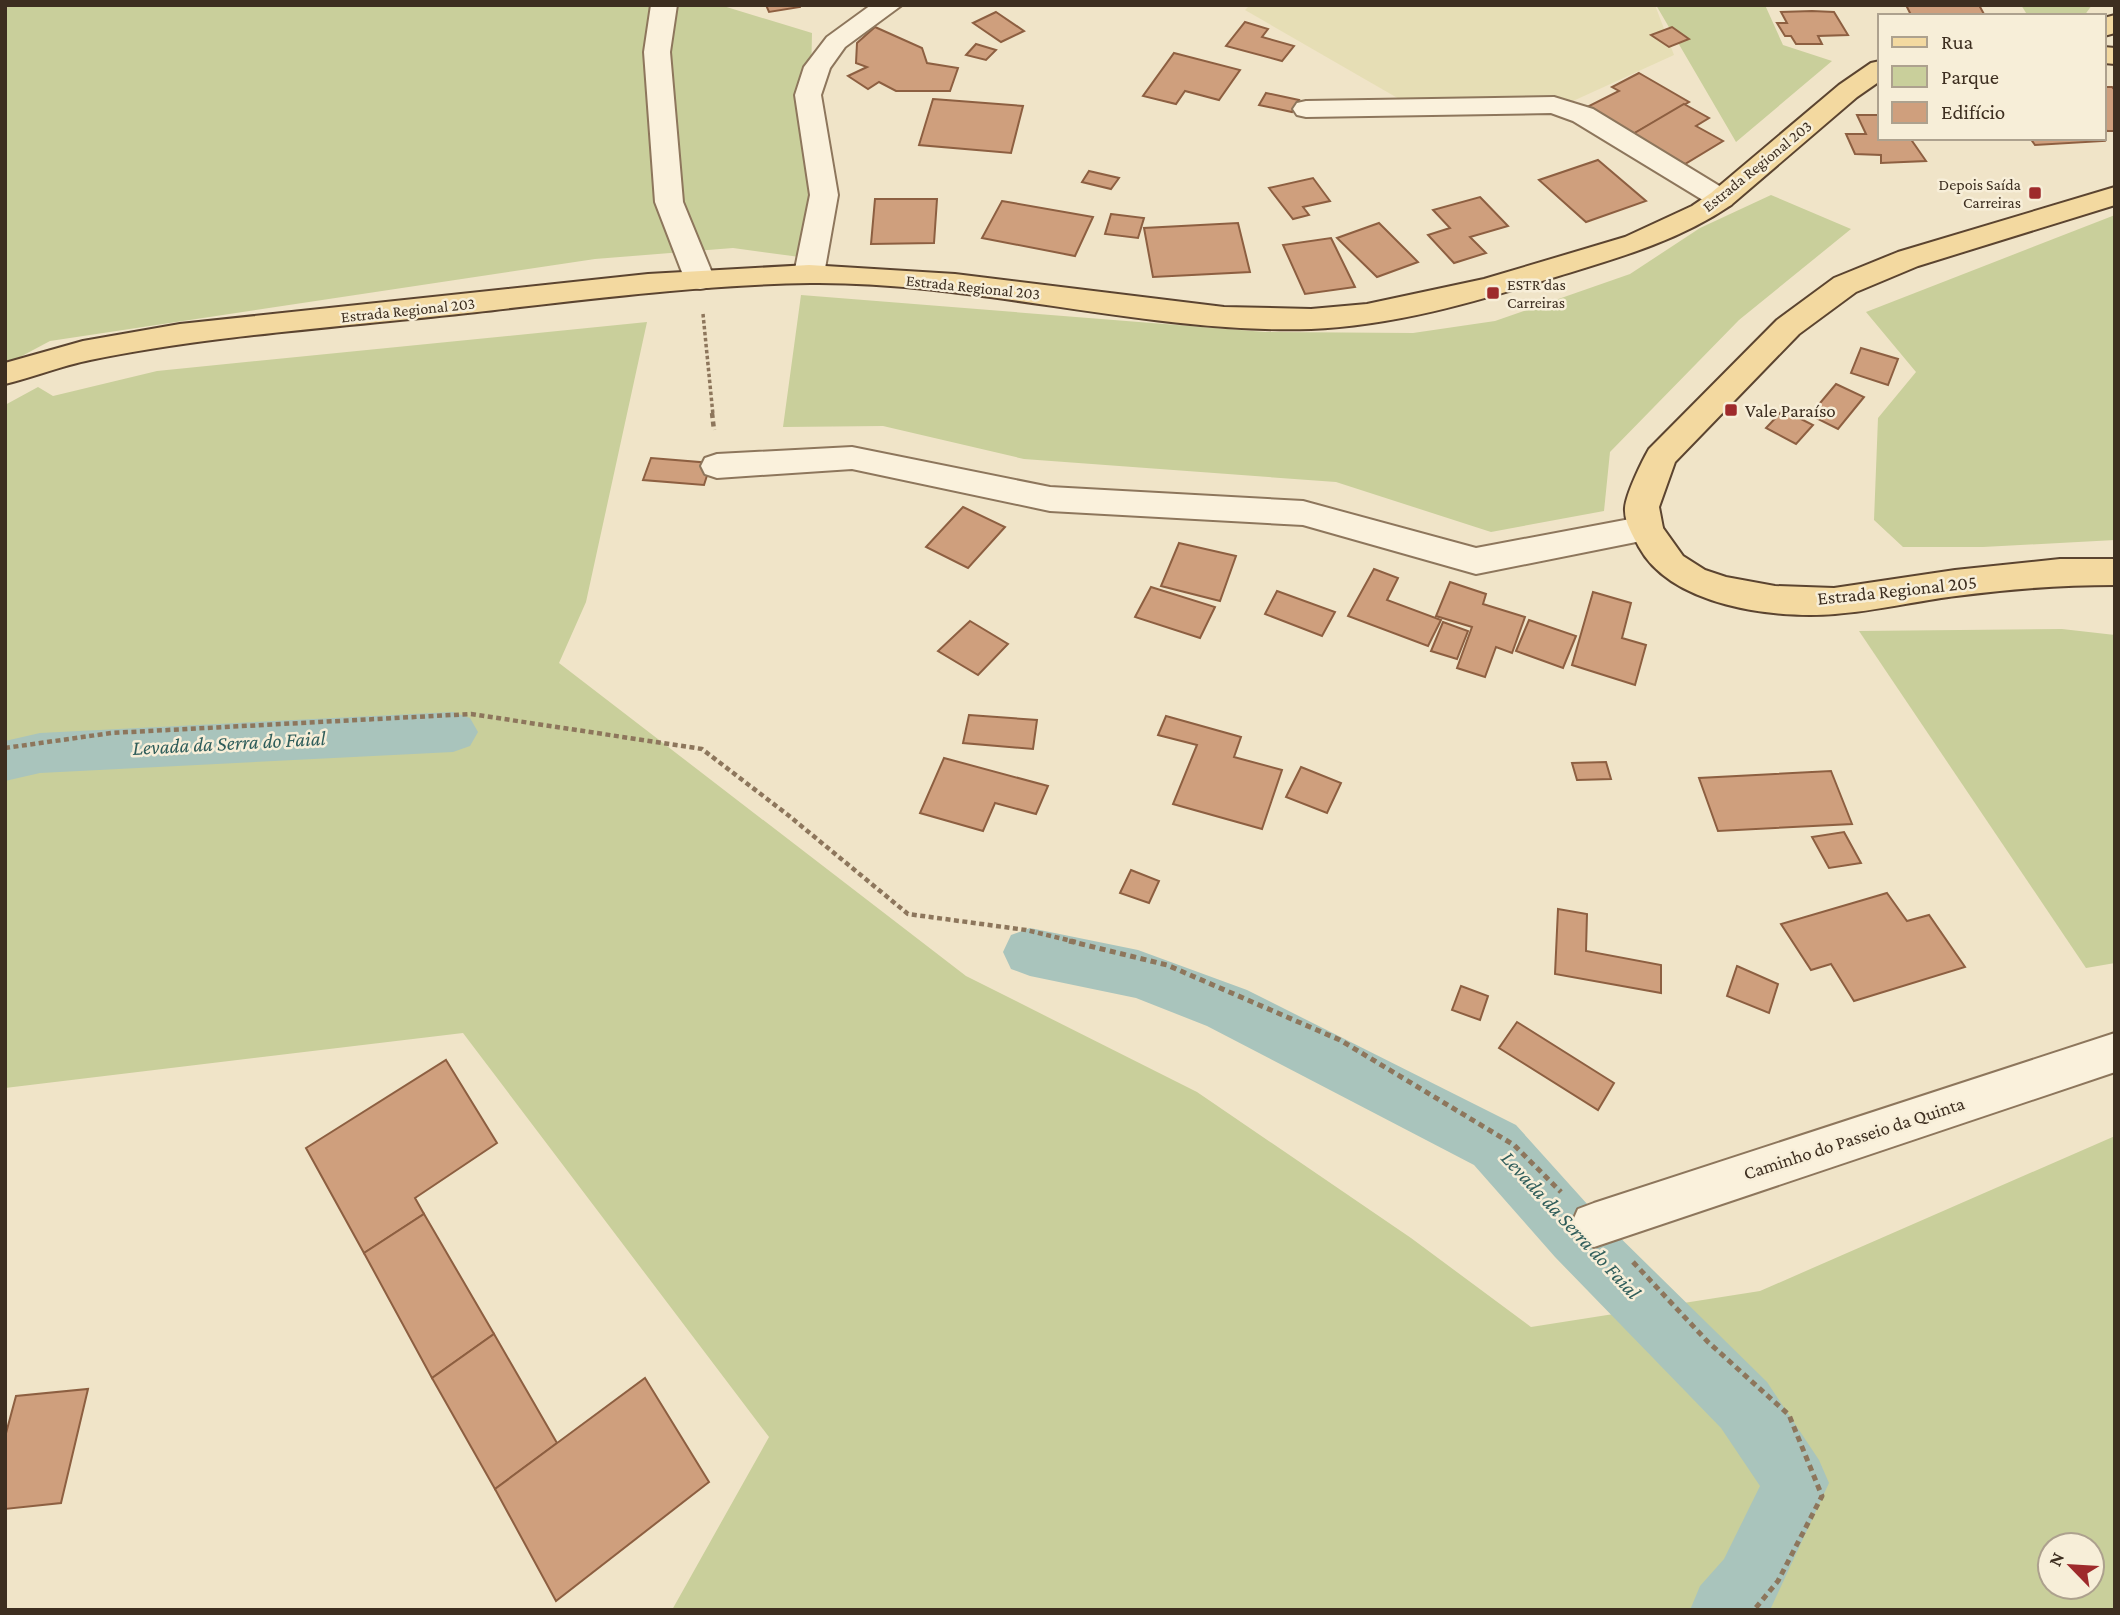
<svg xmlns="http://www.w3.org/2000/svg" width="2120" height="1615" font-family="'Crimson Pro',serif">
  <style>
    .farmland { fill: #e6deb5 }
    .green { fill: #c9cf9b; fill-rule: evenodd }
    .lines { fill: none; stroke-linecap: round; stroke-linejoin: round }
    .canal { fill: #a9c4bc; fill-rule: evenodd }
    .building { fill: #cf9f7d; stroke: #8d5f41; stroke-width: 2 }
    .minor-casing { stroke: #8d765c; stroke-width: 4 }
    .major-casing { stroke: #5b4430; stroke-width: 4 }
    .path-far2 { stroke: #8d765c; stroke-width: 3.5; stroke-dasharray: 3.5 2.5; stroke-linecap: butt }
    .path-far1 { stroke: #8d765c; stroke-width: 4.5; stroke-dasharray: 5 3.5; stroke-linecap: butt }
    .path { stroke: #8d765c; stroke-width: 5; stroke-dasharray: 6 4.5; stroke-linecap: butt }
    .minor { fill: #faf1dc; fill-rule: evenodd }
    .major { fill: #f3d9a0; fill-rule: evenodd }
    .poi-dot { fill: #9e2a2b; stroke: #f7eed8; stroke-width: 2.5 }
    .labels { text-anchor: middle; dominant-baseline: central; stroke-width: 5; stroke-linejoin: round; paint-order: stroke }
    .far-street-label { font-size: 16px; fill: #3d2e20; stroke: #f7eed8 }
    .far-poi-label { font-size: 16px; fill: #3d2e20; stroke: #f7eed8; text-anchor: end }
    .poi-label { font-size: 19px; fill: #3d2e20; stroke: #f7eed8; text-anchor: start }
    .street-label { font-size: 19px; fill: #3d2e20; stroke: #f7eed8 }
    .water-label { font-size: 21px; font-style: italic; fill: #2f5d5a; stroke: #f7eed8 }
  </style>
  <rect width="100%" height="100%" fill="#f0e4c8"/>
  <polygon class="farmland" points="1250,5 1655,5 1674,55 1573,101 1401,100 1245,10"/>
  <g class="green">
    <polygon points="5,5 720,5 812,33 807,258 733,248 595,259 50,341 5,365"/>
    <polygon points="1656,5 1765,5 1783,45 1832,61 1736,142"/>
    <polygon points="2021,5 2092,5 2084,16 2028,16"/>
    <polygon points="1771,195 1851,229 1739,320 1610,452 1604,511 1491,532 1336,482 1024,459 883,426 783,427 801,295 1265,332 1413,333 1495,321 1630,274 1700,228"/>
    <polygon points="2115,215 2115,540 1983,547 1903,547 1874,520 1878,418 1916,372 1866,312"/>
    <path d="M 647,322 L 586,602 L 559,663 L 966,976 L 1197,1092 L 1411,1238 L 1531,1327 L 1760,1291 L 2115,1136 L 2115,1610 L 672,1610 L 769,1437 L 463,1033 L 5,1088 L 5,405 L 38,387 L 53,396 L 157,371 ZM 2092,1545 L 2092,1587 L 2050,1587 L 2050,1545 Z"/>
    <polygon points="2062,629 2115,635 2115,963 2086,968 1859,631"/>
  </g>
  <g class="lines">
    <g class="canal">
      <polygon points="453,712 470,718 478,732 470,746 453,752 40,773 5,781 5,741 40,733"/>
      <polygon points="1030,928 1138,950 1247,990 1516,1125 1597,1215 1767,1382 1819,1460 1829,1483 1770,1610 1690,1610 1700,1586 1724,1559 1760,1486 1721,1428 1555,1257 1474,1165 1207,1026 1136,998 1030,976 1011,969 1003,952 1011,935"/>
    </g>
  </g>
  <g class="building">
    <polygon points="766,5 800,5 800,7 769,12"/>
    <polygon points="1906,5 1979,5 1985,16 1911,15"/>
    <polygon points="1812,11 1834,12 1848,35 1818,36 1822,44 1796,44 1791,36 1785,36 1777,23 1787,23 1781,12"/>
    <polygon points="996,12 1024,31 1001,42 973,23"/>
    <polygon points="1245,22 1268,29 1262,37 1294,46 1282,61 1226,46"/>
    <polygon points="875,27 922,48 927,63 958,68 950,91 896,91 879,82 868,89 848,76 867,67 856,63 857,43"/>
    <polygon points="1672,27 1689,39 1669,47 1651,35"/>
    <polygon points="976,44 996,50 986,60 966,55"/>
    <polygon points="1174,53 1240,70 1219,100 1185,91 1176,104 1143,96"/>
    <polygon points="1639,73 1689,102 1633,134 1587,107 1619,91 1612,87"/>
    <polygon points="2104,87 2112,87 2115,90 2115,131 2107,131 2104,127"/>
    <polygon points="1266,93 1299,100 1292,112 1259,105"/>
    <polygon points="933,99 1023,106 1011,153 919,145"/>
    <polygon points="1684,104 1709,118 1696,126 1723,141 1685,164 1633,134"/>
    <polygon points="1857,115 1880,115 1880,138 1910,138 1926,161 1881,163 1881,155 1855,154 1846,134 1866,134"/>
    <polygon points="2030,138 2101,138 2104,141 2035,145"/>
    <polygon points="1598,160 1646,201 1586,222 1539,180"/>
    <polygon points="1089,171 1119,178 1111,189 1082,182"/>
    <polygon points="1313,178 1330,201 1303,207 1309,215 1293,219 1269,188"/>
    <polygon points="1480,197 1508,226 1470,237 1486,253 1454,263 1428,235 1450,228 1433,210"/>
    <polygon points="875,199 937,199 934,243 871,244"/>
    <polygon points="1002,201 1093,217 1075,256 982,238"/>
    <polygon points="1111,214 1144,218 1138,238 1105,234"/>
    <polygon points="1238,223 1250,272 1153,277 1144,228"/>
    <polygon points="1379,223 1418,262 1377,277 1337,238"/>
    <polygon points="1331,238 1355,287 1305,294 1283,245"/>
    <polygon points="1861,348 1898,359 1888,385 1851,373"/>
    <polygon points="1836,384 1864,397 1838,429 1810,415"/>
    <polygon points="1783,410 1813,425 1796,444 1766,428"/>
    <polygon points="651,458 711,463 704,485 643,480"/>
    <polygon points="963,507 1005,527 968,568 926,547"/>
    <polygon points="1179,543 1236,556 1220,601 1161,586"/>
    <polygon points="1374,569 1398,578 1387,600 1441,620 1428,646 1348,616"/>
    <polygon points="1450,582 1486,594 1483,604 1525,617 1512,653 1496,647 1485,677 1457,668 1472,627 1436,616"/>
    <polygon points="1151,587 1215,607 1200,638 1135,617"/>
    <polygon points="1277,591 1335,612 1322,636 1265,614"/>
    <polygon points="1593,592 1631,603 1622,638 1646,645 1635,685 1572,665"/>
    <polygon points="1529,620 1576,636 1563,668 1516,651"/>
    <polygon points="970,621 1008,644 978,675 938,651"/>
    <polygon points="1443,622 1468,631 1457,659 1431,651"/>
    <polygon points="969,715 1037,720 1033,749 963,743"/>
    <polygon points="1166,716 1241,737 1234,757 1282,770 1262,829 1173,804 1197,745 1158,735"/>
    <polygon points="944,758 1048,786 1036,814 995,803 983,831 920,813"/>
    <polygon points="1606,762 1611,779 1577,780 1572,763"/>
    <polygon points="1301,767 1341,783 1327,813 1286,797"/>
    <polygon points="1831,771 1852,824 1718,831 1699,778"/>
    <polygon points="1844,832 1861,863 1829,868 1812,837"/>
    <polygon points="1131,870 1159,881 1149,903 1120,893"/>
    <polygon points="1887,893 1907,921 1929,915 1965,967 1854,1001 1831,964 1811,970 1781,924"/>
    <polygon points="1558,909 1587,914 1586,951 1661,965 1661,993 1555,974"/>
    <polygon points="1737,966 1778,984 1769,1013 1727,996"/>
    <polygon points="1461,986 1488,996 1480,1020 1452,1010"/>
    <polygon points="1517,1022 1614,1083 1598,1110 1499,1048"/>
    <polygon points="446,1060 497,1143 415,1198 424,1214 364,1253 306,1148"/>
    <polygon points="424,1214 494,1334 432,1378 364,1253"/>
    <polygon points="494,1334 557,1443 495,1489 432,1378"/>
    <polygon points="645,1378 709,1482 556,1601 495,1489"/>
    <polygon points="88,1389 61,1503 5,1509 5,1437 16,1396"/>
  </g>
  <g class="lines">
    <defs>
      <g id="minor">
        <polygon points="651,5 677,5 670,52 683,202 715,280 711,287 700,289 689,287 685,280 655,202 644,52"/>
        <polygon points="871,5 902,5 845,47 830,68 821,95 838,195 824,274 819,281 809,283 799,281 794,274 810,195 795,95 804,67 827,37"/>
        <polygon points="1554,97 1593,109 1731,193 1735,199 1731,205 1721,208 1711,205 1573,121 1551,113 1306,117 1297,115 1293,109 1297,103 1306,101"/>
        <polygon points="852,447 1050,487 1303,501 1476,548 1646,516 1658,519 1663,528 1658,537 1646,540 1476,574 1303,525 1050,511 852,469 717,478 705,474 701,466 705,458 717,454"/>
        <polygon points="2115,1033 2115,1072 1594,1247 1578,1241 1571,1225 1578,1209 1594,1203"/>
      </g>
      <g id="major">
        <polygon points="2115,15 2115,33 2104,36 2104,18"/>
        <polygon points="2104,47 2115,48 2115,64 2104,63"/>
        <path d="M 1880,61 L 1880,81 L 1857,97 L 1731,205 C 1677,242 1614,259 1552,278 C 1475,302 1392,326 1311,329 C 1143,334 978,281 810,283 C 689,285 569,302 449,315 C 329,328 208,336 90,360 C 61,366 33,377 5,384 L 5,363 L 83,341 L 180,324 L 648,274 L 809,265 L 955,274 L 1224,307 L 1311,309 L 1367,304 L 1484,279 L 1625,237 L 1692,206 L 1711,193 L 1839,85 L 1871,63 Z"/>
        <path d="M 2115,187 L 2115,205 L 1918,266 L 1856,292 L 1799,334 L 1675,462 L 1659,507 L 1663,528 L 1683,556 L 1705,570 L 1726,577 L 1775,586 L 1834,588 L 1955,570 L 2060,559 L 2115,559 L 2115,585 C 2061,585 2009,589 1956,596 C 1916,601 1876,611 1835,614 C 1774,619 1671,606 1639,547 C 1633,535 1624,522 1625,508 C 1626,494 1642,461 1649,449 L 1777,320 L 1834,278 L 1898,252 Z"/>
      </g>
    </defs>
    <use href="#minor" class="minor-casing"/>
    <use href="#major" class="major-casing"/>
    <polyline class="path-far2" points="703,314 713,415"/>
    <g class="path-far1">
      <polyline points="712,413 714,430"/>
      <polyline points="5,748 111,733 471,714 702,749 788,815 908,914 1026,930 1076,942"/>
    </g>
    <g class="path">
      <polyline points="1069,941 1167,965 1340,1040 1514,1145 1561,1192"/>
      <polyline points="1633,1262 1708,1342 1789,1415 1822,1496 1778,1581 1754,1610"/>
    </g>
    <use href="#minor" class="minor"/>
    <use href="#major" class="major"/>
  </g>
  <g class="poi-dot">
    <rect x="2028" y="186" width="14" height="14" rx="3.5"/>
    <rect x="1486" y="286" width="14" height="14" rx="3.5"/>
    <rect x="1724" y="403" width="14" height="14" rx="3.5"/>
  </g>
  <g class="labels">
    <g class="far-street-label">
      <text transform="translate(1757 166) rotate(-39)">Estrada Regional 203</text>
      <text transform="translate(973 287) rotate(6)">Estrada Regional 203</text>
      <text transform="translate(408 310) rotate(-6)">Estrada Regional 203</text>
    </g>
    <g class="far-poi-label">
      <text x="2021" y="184">Depois Saída<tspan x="2021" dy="18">Carreiras</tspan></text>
      <text x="1507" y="284" text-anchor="start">ESTR das<tspan x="1507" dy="18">Carreiras</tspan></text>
    </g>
    <g class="poi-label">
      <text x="1745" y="410">Vale Paraíso</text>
    </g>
    <g class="street-label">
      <text transform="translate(1897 590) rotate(-6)">Estrada Regional 205</text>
      <text transform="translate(1854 1138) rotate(-18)">Caminho do Passeio da Quinta</text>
    </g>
    <g class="water-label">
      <text transform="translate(229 743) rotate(-3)">Levada da Serra do Faial</text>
      <text transform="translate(1571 1225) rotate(47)">Levada da Serra do Faial</text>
    </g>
  </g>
  <rect width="2120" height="1615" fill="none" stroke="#3d2e20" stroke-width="14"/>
  <rect x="1878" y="14" width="228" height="126" fill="#f7eed8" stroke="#ada18e" stroke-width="2"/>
  <rect x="1892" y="37" width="35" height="10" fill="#f3d9a0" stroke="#ada18e" stroke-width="2"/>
  <text x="1941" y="49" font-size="21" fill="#3d2e20">Rua</text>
  <rect x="1892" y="66" width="35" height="21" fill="#c9cf9b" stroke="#ada18e" stroke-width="2"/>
  <text x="1941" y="84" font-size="21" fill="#3d2e20">Parque</text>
  <rect x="1892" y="102" width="35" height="21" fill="#cf9f7d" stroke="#ada18e" stroke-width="2"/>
  <text x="1941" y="119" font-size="21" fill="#3d2e20">Edifício</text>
  <g transform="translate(2071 1566) rotate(295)"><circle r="33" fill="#f7eed8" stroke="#ada18e" stroke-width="2"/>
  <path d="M0-5L12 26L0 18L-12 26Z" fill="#9e2a2b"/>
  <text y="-10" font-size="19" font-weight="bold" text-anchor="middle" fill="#3d2e20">N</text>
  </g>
</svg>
